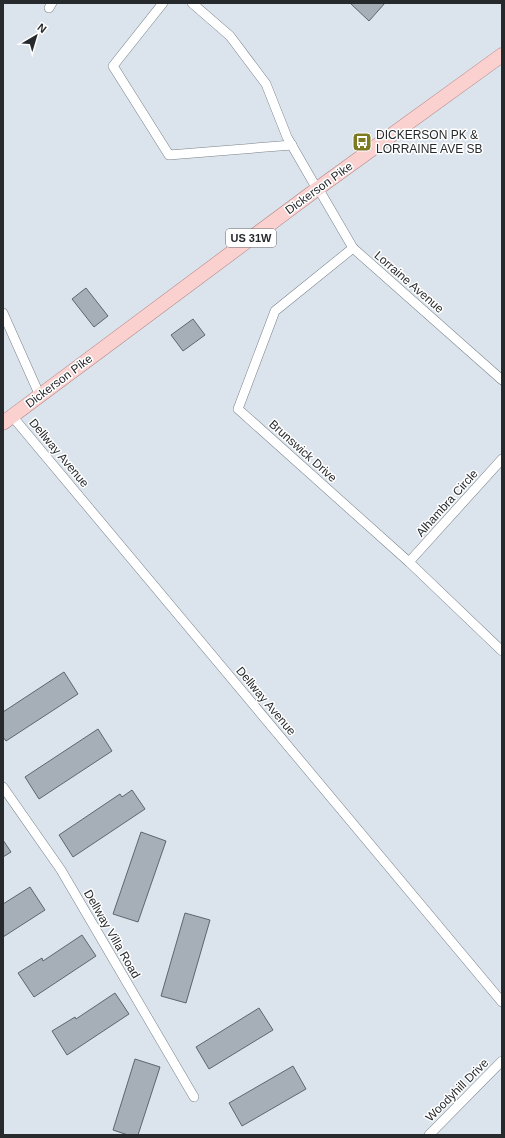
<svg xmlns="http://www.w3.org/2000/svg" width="505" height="1138" font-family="Arial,sans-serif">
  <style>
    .building { fill: #a6afb8; stroke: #5d656d }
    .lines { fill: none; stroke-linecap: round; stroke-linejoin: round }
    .minor-casing { stroke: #798289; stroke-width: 10 }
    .primary-casing { stroke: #b08282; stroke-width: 15 }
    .minor { stroke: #fff; stroke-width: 9 }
    .primary { stroke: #fbd1cf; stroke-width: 14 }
    .labels { text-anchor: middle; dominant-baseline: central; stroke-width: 3; stroke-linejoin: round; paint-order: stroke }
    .shield { fill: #fff; stroke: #686a6c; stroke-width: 1 }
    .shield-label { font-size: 11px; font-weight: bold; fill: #272a2d }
    .poi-label { font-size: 12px; fill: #272a2d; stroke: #fff; text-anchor: start }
    .street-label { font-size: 12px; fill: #272a2d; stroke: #fff }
  </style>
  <rect width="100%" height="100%" fill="#dbe4ed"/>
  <g class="building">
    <polygon points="350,3 385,3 369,21"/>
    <polygon points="86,288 108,316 94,327 72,299"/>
    <polygon points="193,319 205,335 183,351 171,335"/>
    <polygon points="64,672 78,694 6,741 3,737 3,712"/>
    <polygon points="98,729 112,751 39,799 25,777"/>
    <polygon points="132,790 145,809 73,857 59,835 120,794 122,797"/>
    <polygon points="141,832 166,841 138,922 113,914"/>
    <polygon points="3,840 11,852 3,857"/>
    <polygon points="30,887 45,910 3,937 3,904"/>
    <polygon points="185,913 210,920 186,1003 161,996"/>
    <polygon points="82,935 96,956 34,997 18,973 42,958 43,961"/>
    <polygon points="115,993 129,1014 67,1055 52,1031 75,1017 76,1019"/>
    <polygon points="259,1008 273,1030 209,1069 196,1047"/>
    <polygon points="135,1059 160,1067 138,1135 128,1135 113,1130"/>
    <polygon points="293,1066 306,1089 242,1126 229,1103"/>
  </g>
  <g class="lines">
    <defs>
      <g id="minor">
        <polyline points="163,3 113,66 169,155 292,145"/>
        <polyline points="192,3 230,36 266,84 287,137 317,189"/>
        <polyline points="49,8 52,3"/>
        <polyline points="318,188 353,248 502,380"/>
        <polyline points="353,248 275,311 238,409 409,562 502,651"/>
        <polyline points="3,313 40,396"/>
        <polyline points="12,416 502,1002"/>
        <polyline points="409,562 502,459"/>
        <polyline points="3,787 61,870 194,1097"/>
        <polyline points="429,1135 502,1061"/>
      </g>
      <polyline id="primary" points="3,423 317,189 502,55"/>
    </defs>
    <use href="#minor" class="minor-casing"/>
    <use href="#primary" class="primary-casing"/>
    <use href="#minor" class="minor"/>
    <use href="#primary" class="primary"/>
  </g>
  <defs>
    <symbol id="bus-square" viewBox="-11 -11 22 22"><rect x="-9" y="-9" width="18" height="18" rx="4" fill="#7c7b22" stroke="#fff"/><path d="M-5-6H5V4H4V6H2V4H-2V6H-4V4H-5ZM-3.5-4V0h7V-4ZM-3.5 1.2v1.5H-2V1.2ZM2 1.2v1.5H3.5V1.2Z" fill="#fff"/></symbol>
  </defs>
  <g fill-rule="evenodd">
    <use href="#bus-square" x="351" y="131" width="22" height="22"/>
  </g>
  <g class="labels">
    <rect class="shield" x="226" y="229" width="50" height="18" rx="3"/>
    <g class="shield-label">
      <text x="251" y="238">US 31W</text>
    </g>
    <g class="poi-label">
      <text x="376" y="135">DICKERSON PK &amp;<tspan x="376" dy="14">LORRAINE AVE SB</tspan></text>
    </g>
    <g class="street-label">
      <text transform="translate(319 188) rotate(-36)">Dickerson Pike</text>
      <text transform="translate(409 282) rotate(41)">Lorraine Avenue</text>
      <text transform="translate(59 381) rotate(-37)">Dickerson Pike</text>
      <text transform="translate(303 451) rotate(42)">Brunswick Drive</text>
      <text transform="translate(59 453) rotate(50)">Dellway Avenue</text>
      <text transform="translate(447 503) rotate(-48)">Alhambra Circle</text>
      <text transform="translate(266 701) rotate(50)">Dellway Avenue</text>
      <text transform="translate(112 934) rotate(60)">Dellway Villa Road</text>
      <text transform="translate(457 1090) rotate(-45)">Woodyhill Drive</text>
    </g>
  </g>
  <rect width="505" height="1138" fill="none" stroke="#272a2d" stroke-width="8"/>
  <g transform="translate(36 36) rotate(38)" stroke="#ffffff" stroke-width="3" paint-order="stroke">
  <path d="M0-3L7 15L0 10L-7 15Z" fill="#272a2d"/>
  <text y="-6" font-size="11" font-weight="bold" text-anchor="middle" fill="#272a2d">N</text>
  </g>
</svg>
